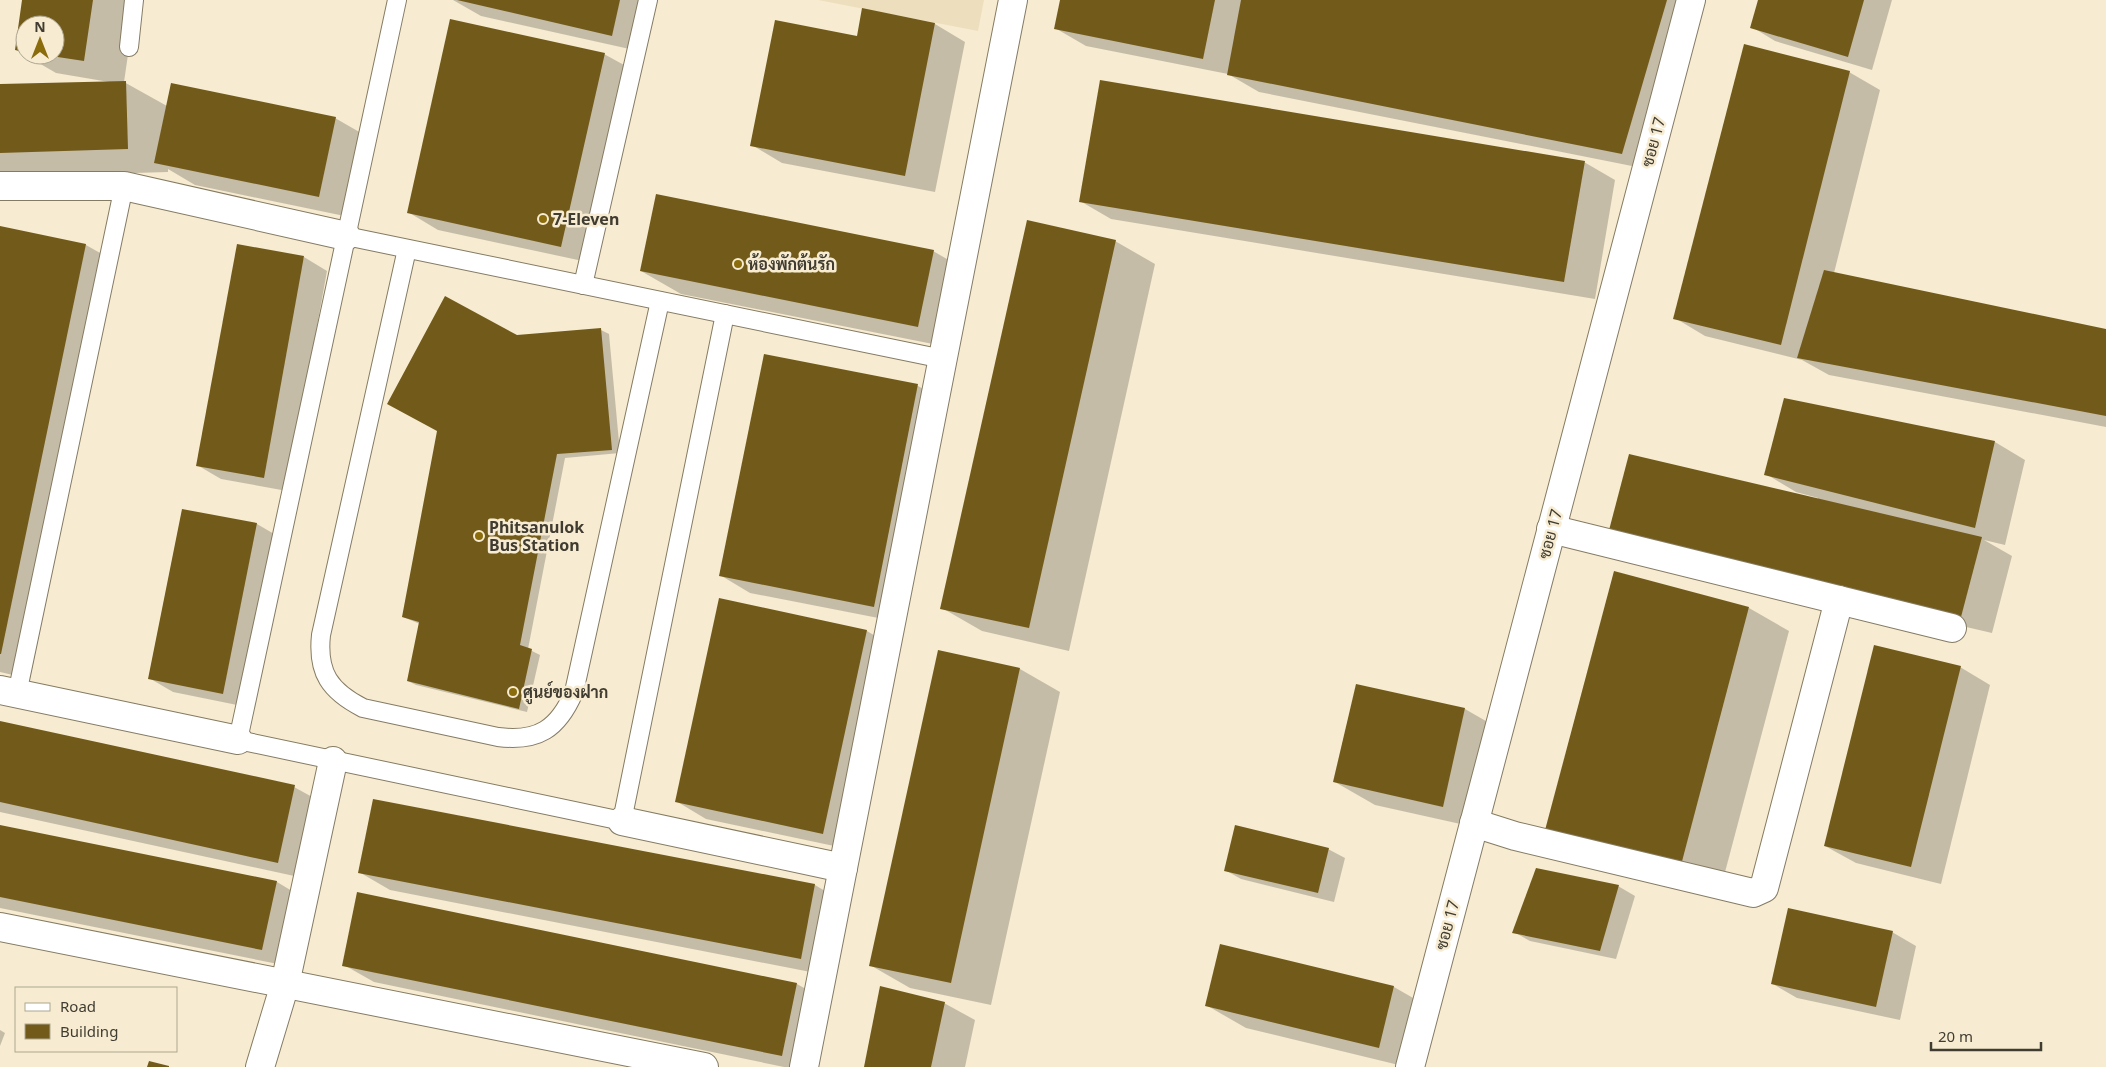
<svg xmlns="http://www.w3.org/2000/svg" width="2106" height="1067" font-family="'Noto Sans',Sarabun,sans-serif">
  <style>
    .built { fill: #eddfbd }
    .shadow { fill: #0003 }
    .building { fill: #725b1a }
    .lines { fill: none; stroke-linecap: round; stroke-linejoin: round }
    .lane-casing { stroke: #857b63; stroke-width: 20 }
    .street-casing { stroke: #857b63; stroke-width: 30 }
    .lane { stroke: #fff; stroke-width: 18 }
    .street { stroke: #fff; stroke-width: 28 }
    .poi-dot { fill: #8a6c0c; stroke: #f7ecd1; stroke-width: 2 }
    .labels { text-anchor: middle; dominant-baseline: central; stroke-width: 5; stroke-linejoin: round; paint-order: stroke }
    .street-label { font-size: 16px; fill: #403c31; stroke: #f7ecd1 }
    .poi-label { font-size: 16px; font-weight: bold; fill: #403c31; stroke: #f7ecd1; text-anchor: start }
  </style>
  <rect width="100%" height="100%" fill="#f7ecd1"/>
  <polygon class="built" points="818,0 984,0 978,31"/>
  <g class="shadow">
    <polygon points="23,0 136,0 124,82 167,106 335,118 375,141 359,219 195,185 168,169 168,172 0,177 0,86 109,82 56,73 25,55 55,55 55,25 25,25 25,55 16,50"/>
    <polygon points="453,0 655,0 643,52 481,16"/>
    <polygon points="1061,0 1702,0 1652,170 1259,92 1228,74 1086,46 1055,28"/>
    <polygon points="1759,0 1892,0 1872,70 1775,41 1752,27"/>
    <polygon points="863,10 935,24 965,42 935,192 782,163 752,145 858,37"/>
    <polygon points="604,54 635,71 592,263 438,230 408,212"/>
    <polygon points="1849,72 1880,90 1834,273 2106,331 2106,427 1829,375 1802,360 1705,336 1675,318"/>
    <polygon points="1584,162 1615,180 1595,299 1111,219 1080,201"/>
    <polygon points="0,228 86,245 116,262 30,679 0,672"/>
    <polygon points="1115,241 1155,264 1069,651 982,631 942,608"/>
    <polygon points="933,251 973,274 958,349 681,294 641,271"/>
    <polygon points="304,257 327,271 287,491 221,479 197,465"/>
    <polygon points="601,330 609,334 620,453 565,458 528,649 540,655 527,712 416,685 408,681 420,624 403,617 517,336"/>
    <polygon points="765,355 918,386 948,403 904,623 750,593 720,575"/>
    <polygon points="1785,400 1995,442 2025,460 2005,545 1984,540 2012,556 1992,633 1639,551 1818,500 1818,498 1796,492 1766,474"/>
    <polygon points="183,510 257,524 281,538 247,707 173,692 149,678"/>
    <polygon points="720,600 867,631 897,649 853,850 706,819 676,801"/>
    <polygon points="1749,608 1789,631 1720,891 1586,856"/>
    <polygon points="939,651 1020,669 1060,692 991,1005 910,988 870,965"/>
    <polygon points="1960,667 1990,685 1941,884 1856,863 1825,846"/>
    <polygon points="1357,685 1465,709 1505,732 1483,829 1375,805 1335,782"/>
    <polygon points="0,722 294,787 325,804 308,879 0,812"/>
    <polygon points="374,800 815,885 845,903 831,976 390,890 359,872"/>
    <polygon points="0,826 277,882 307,900 293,967 0,908"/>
    <polygon points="1328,849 1345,858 1334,902 1241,879 1225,870"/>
    <polygon points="1618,886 1635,896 1616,959 1530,941 1514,932"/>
    <polygon points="1892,932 1916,946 1900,1020 1797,998 1773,984"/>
    <polygon points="1221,945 1394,987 1434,1010 1407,1067 1246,1028 1206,1005"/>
    <polygon points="344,965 797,984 827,1001 813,1067 784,1067 374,982"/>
    <polygon points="944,1003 975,1020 965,1067 866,1067"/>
    <polygon points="0,1030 5,1033 0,1046"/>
  </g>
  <g class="building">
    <polygon points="22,0 93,0 84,61 51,56 55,55 55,25 25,25 25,52 15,50"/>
    <polygon points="457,0 620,0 612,36"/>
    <polygon points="1060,0 1215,0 1203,59 1054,29"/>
    <polygon points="1241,0 1667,0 1622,154 1227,75"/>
    <polygon points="1758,0 1864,0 1848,57 1750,28"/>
    <polygon points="862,8 935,23 905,176 750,146 775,20 857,36"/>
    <polygon points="450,19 605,53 561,247 407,213"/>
    <polygon points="1744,44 1850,71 1781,345 1673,319"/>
    <polygon points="1100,80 1585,161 1564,282 1079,202"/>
    <polygon points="126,81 128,149 0,153 0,84"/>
    <polygon points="171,83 336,117 319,197 154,163"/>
    <polygon points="656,194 934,250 918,327 640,271"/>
    <polygon points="1027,220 1116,240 1029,628 940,609"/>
    <polygon points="0,226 86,244 1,654 0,654"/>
    <polygon points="237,244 304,256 264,478 196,466"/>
    <polygon points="1824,270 2106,329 2106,416 1797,358"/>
    <polygon points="445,296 517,335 601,328 612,450 557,454 520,645 532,649 519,709 407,681 419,622 402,617 437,431 387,404"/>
    <polygon points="764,354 918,384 874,607 719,576"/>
    <polygon points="1784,398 1995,441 1975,528 1764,475"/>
    <polygon points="1629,454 1982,537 1961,617 1608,534"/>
    <polygon points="182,509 257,523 223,694 148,679"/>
    <polygon points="1614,571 1749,607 1680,869 1544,834"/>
    <polygon points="719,598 867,630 823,834 675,802"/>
    <polygon points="1874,645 1961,666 1911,867 1824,846"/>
    <polygon points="938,650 1020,668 951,983 869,966"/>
    <polygon points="1356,684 1465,708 1443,807 1333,782"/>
    <polygon points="0,721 295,785 278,863 0,802"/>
    <polygon points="373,799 815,884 801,959 358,873"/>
    <polygon points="0,825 277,881 262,950 0,897"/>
    <polygon points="1235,825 1329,848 1318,893 1224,871"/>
    <polygon points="1536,868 1619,885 1600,951 1512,933"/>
    <polygon points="357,892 797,983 782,1056 342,966"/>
    <polygon points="1788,908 1893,931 1876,1007 1771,984"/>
    <polygon points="1220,944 1394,986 1379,1048 1205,1006"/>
    <polygon points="880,986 945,1002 931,1067 864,1067"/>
    <polygon points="149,1061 169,1066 169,1067 147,1067"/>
  </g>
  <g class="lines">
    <defs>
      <g id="lane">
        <polyline points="397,0 238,740 622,821 725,314"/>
        <polyline points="129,47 134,0"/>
        <polyline points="346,236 943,359"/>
        <path d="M 407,249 L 321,635 C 317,673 330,691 363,708 L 498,737 C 538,742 558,729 574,692 L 660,301"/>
        <polyline points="583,285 648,0"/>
        <polyline points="17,694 124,186"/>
      </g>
      <g id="street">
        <polyline points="0,186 124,186 346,236"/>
        <polyline points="1551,529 1952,628"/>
        <polyline points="0,690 238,740"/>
        <polyline points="622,821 843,868"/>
        <polyline points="1474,823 1515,836 1753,893 1764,888 1839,600"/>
        <polyline points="0,927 704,1067"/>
        <polyline points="260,1067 285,984 333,761"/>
        <polyline points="804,1067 1013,0"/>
        <polyline points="1410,1067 1691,0"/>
      </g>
    </defs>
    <use href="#lane" class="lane-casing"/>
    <use href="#street" class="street-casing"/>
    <use href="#lane" class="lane"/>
    <use href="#street" class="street"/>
  </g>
  <g class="poi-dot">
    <circle cx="543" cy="219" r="5"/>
    <circle cx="738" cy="264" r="5"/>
    <circle cx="479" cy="536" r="5"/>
    <circle cx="513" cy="692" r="5"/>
  </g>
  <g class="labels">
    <g class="street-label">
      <text transform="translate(1653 142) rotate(-75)">ซอย 17</text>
      <text transform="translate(1550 534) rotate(-75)">ซอย 17</text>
      <text transform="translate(1447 925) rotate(-75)">ซอย 17</text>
    </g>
    <g class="poi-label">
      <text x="553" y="219">7-Eleven</text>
      <text x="748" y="264">ห้องพักต้นรัก</text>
      <text x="489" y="527">Phitsanulok<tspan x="489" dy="18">Bus Station</tspan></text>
      <text x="523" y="692">ศูนย์ของฝาก</text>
    </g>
  </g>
  <rect x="15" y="987" width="162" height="65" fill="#f7ecd1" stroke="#aea691"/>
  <rect x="25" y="1003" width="25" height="8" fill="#ffffff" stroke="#aea691"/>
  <text x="60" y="1012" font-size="15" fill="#403c31">Road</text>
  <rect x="25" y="1024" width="25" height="15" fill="#725b1a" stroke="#aea691"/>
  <text x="60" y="1037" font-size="15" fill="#403c31">Building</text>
  <g transform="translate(40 40)"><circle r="24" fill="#f7ecd1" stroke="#aea691"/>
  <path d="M0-4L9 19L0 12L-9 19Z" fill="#8a6c0c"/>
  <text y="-8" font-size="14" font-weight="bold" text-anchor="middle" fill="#403c31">N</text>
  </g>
  <path d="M1931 1042v8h110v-8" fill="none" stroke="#403c31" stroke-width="2.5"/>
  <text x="1938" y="1042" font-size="15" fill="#403c31" stroke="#f7ecd1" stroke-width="4" paint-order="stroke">20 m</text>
</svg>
